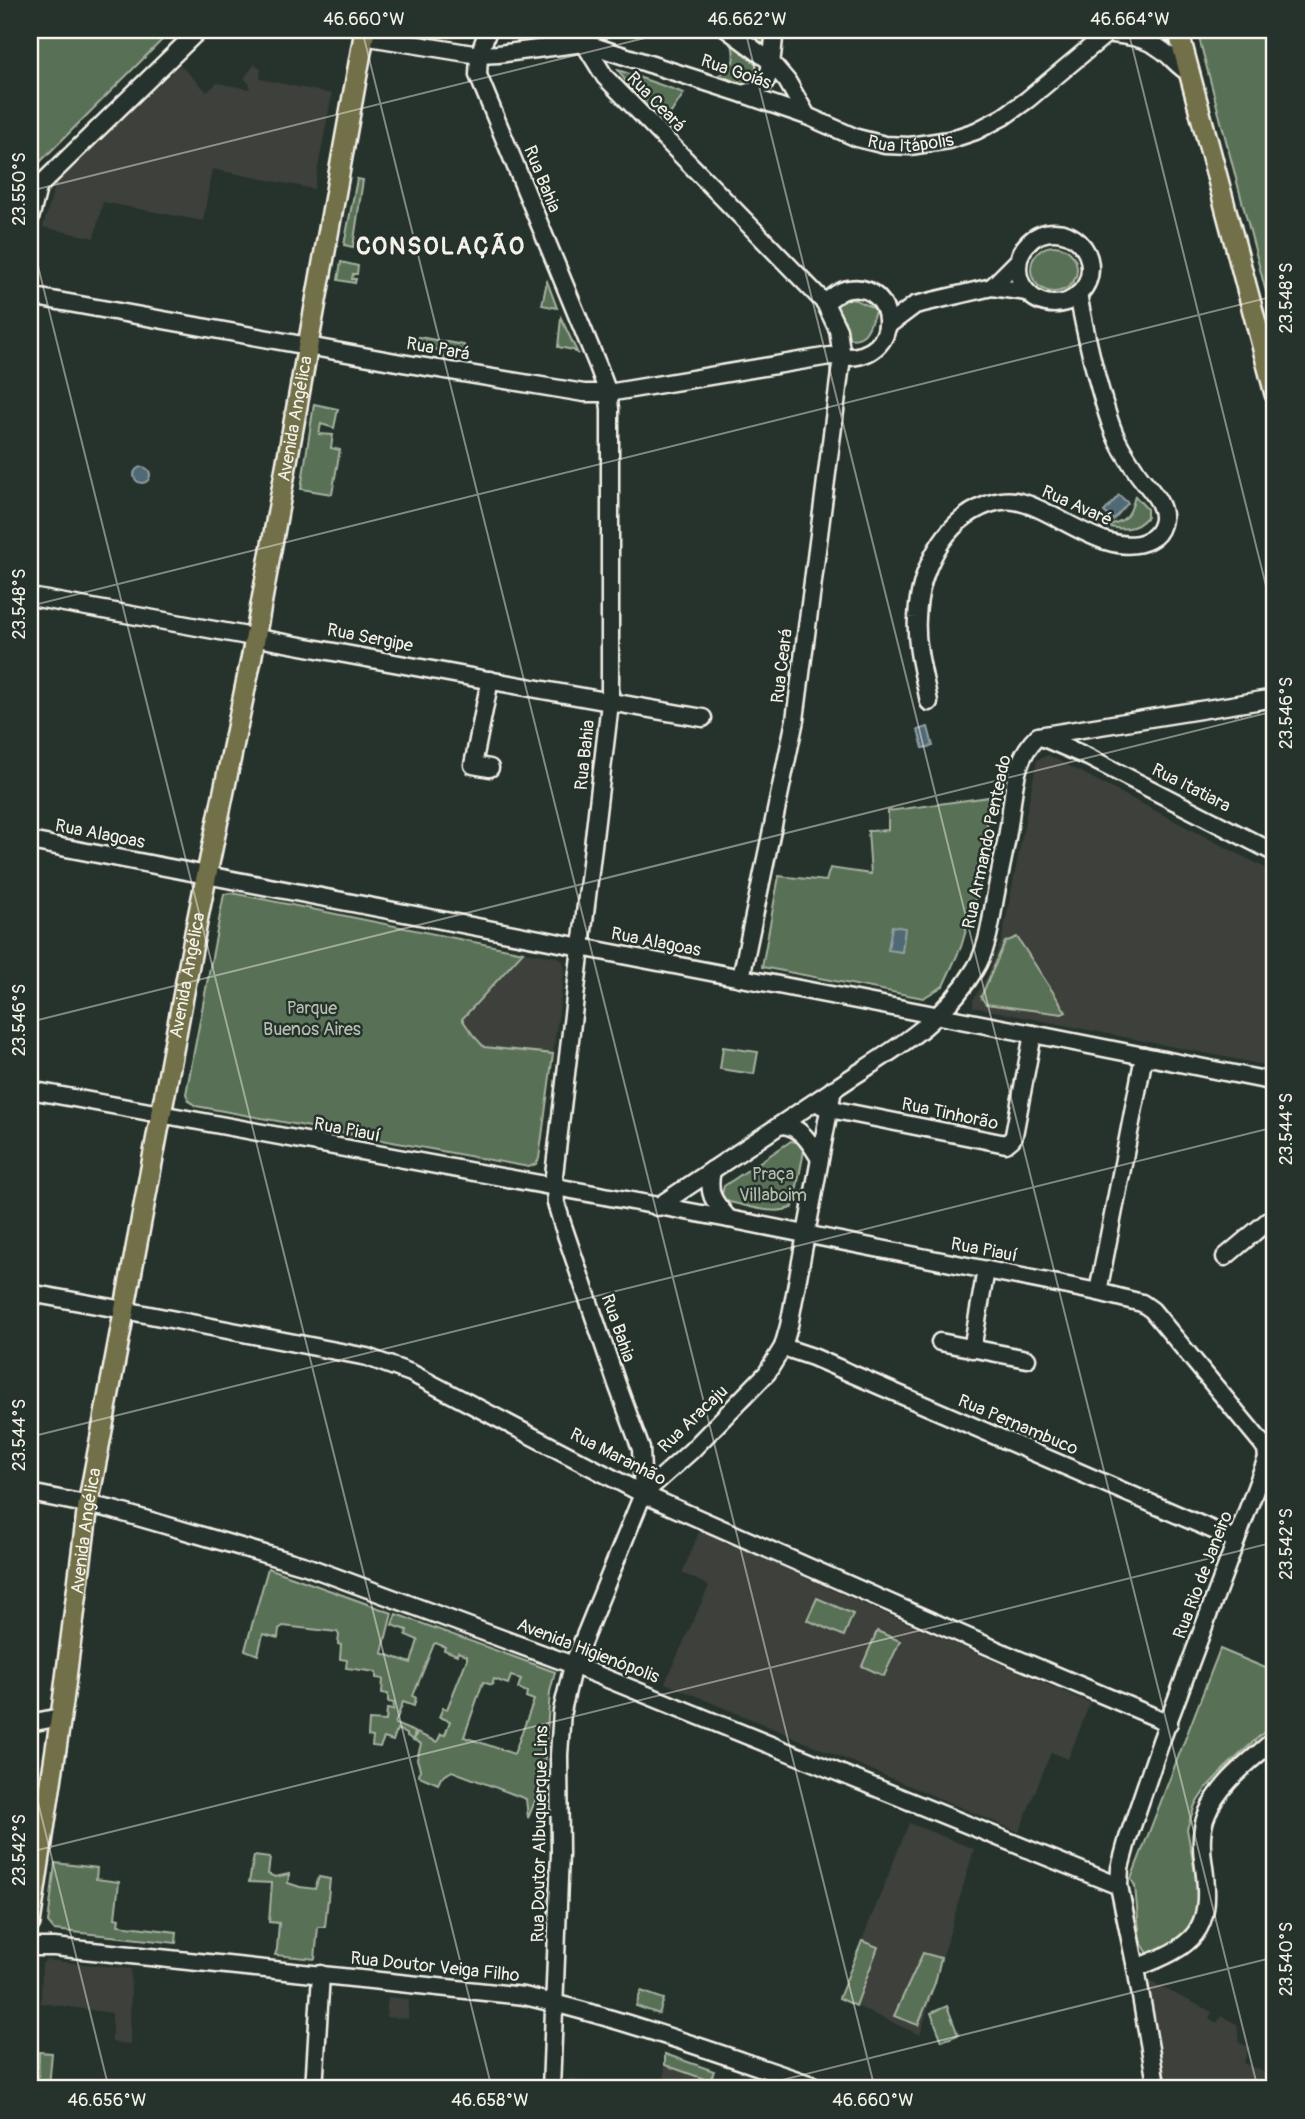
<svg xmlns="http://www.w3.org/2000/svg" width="1305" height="2119" font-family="Pangolin,sans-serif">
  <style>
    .built { fill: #3c413b }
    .green { fill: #597156; stroke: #a6b19f; stroke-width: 2; fill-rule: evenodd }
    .water { fill: #506975; stroke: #929fa3; stroke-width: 2 }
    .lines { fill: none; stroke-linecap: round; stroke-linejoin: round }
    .minor-casing { stroke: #f4f1e8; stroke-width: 21 }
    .major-casing { stroke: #f4f1e8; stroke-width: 24 }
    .minor { stroke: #26332d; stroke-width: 16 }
    .major { stroke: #726f4a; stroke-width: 19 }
    .ticks { fill: none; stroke: #f4f1e8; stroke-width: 2; stroke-opacity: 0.45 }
    .labels { text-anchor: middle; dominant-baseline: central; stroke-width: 5; stroke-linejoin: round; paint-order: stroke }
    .street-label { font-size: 18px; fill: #f4f1e8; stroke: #26332d }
    .park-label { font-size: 18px; fill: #b6beae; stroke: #26332d }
    .district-label { font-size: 24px; font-weight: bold; letter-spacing: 2px; fill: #f4f1e8; stroke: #26332d }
    .neatline { fill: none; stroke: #f4f1e8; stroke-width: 2.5 }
    .ticks-label { font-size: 18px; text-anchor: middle; fill: #f4f1e8 }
  </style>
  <rect width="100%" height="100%" fill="#26332d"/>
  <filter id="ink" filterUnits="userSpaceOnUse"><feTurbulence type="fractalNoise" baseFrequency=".0143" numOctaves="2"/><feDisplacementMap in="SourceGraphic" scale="14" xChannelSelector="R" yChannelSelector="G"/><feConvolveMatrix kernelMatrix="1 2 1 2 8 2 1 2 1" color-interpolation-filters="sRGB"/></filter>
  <g filter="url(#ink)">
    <g class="built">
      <polygon points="255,64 261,69 260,79 332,94 314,189 212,169 203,221 103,202 94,238 43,227 56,181 180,65 207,92 217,83 249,89 250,84 244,78"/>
      <polygon points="1048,755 1275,873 1275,1067 973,1007 973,1000 987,977 1002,939 1037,760"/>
      <polygon points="523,952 558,957 563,961 565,968 553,1054 484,1047 473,1035 461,1019"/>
      <polygon points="700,1530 866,1605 1090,1703 1068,1759 1051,1752 1019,1832 665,1683 709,1586 682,1573"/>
      <polygon points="909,1823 974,1849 920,2035 839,1998"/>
      <polygon points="46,1960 131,1969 130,2044 112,2042 112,2013 41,2003 42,1964"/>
      <polygon points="1147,1980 1212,2012 1209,2019 1217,2023 1221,2016 1237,2024 1239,2043 1250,2047 1243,2063 1275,2077 1275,2089 1168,2089"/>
      <polygon points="388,1997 409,1999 408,2019 386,2017"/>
      <polygon points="665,2054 714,2071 707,2089 664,2089"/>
      <polygon points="569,2078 605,2089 568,2089"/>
    </g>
    <g class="green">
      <polygon points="30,30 172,30 30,172"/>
      <polygon points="739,30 768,30 765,48"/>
      <polygon points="1197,30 1275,30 1275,326 1204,57"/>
      <path d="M 732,44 L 756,64 C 757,75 753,80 744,85 L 719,75 C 734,68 736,59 732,44 Z"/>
      <polygon points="618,70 684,93 663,125 629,86"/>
      <polygon points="357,179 363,180 353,247 344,245"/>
      <circle cx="1054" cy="269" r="23"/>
      <polygon points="341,262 358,266 357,274 353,274 352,279 356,279 355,283 338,280"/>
      <polygon points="547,281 557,308 542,305"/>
      <path d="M 848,299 L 856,300 L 876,309 C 869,326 868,343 845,338 L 843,334 L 845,321 L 839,318 L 834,309 L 836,305 Z"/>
      <polygon points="561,318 578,354 573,350 558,347"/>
      <polygon points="419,337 464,345 463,355 417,346"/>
      <polygon points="314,404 338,409 334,428 321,424 319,434 333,435 331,448 340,450 332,494 301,489"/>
      <path d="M 1135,496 L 1147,509 L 1147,517 C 1135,531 1122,530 1105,526 C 1126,521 1130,517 1135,496 Z"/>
      <polygon points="989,797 984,870 961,947 943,986 923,998 762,967 779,876 826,881 830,868 871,874 868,831 888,830 888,811"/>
      <polygon points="232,893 523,952 462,1019 473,1035 484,1047 553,1054 539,1159 536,1164 529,1167 196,1106 189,1101 186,1094 224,894"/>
      <polygon points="1017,937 1066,1012 1062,1014 986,1004 981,997 1005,942"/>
      <polygon points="723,1047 758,1052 754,1074 720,1069"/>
      <path d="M 791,1141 L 801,1143 L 804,1151 L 793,1207 C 775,1216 748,1206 729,1202 L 725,1200 L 722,1194 L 724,1186 Z"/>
      <path d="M 268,1568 L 392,1613 L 382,1653 L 411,1663 L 418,1640 L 406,1635 L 407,1630 L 392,1625 L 396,1614 L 555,1672 L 550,1692 L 542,1794 L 538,1794 L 528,1818 L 526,1799 L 452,1771 L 441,1778 L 438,1784 L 419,1776 L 420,1769 L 417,1759 L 421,1744 L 414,1740 L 417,1733 L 437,1742 L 441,1734 L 445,1735 L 450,1721 L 439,1717 L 443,1708 L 447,1709 L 467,1659 L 467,1656 L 458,1652 L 457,1655 L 444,1650 L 445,1647 L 436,1643 L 434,1644 L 413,1696 L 416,1698 L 414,1706 L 403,1702 L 395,1724 L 415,1732 L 413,1740 L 407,1736 L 407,1734 L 397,1729 L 393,1741 L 384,1738 L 380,1747 L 372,1746 L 373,1737 L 368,1736 L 369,1720 L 386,1721 L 387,1709 L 393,1710 L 394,1703 L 388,1702 L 388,1694 L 382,1693 L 383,1679 L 376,1678 L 376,1672 L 346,1668 L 347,1660 L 340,1659 L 341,1645 L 338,1644 L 339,1635 L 337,1632 L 283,1626 L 279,1629 L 278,1638 L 263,1634 L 258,1655 L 245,1650 ZM 511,1676 L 521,1679 L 518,1688 L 527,1692 L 526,1697 L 534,1700 L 514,1754 L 464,1737 L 483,1682 L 492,1685 L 494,1679 L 508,1684 Z"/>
      <polygon points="817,1598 853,1614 844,1636 807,1620"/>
      <polygon points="877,1631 900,1641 884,1676 862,1666"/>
      <polygon points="1220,1649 1275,1672 1275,1722 1225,1768 1207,1787 1195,1805 1187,1829 1197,1883 1198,1908 1188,1928 1175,1941 1149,1955 1140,1941 1135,1886 1131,1879"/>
      <polygon points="254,1856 270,1858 268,1874 275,1877 289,1874 288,1883 300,1887 315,1889 319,1877 330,1879 325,1927 318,1927 315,1959 275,1955 277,1949 279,1923 269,1922 272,1883 249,1882"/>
      <polygon points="55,1863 97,1868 96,1879 119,1882 115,1918 119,1919 118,1925 177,1932 176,1943 54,1930 48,1923"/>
      <polygon points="862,1941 878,1947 856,2006 839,1998"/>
      <polygon points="923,1953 941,1958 935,1983 918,2025 894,2016"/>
      <polygon points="641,1991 664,1999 659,2014 636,2006"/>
      <polygon points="947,2006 958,2035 942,2041 931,2013"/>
      <polygon points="39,2052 52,2053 49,2087 38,2086"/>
      <polygon points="665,2054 714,2071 710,2081 665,2065"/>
    </g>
    <g class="water">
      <circle cx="142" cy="475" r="8"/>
      <polygon points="1119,495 1128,503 1113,520 1104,512"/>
      <polygon points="928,727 933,746 923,748 918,730"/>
      <polygon points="892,926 905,928 902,952 888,950"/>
    </g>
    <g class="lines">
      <defs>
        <g id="minor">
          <polyline points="488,30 479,55 478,75 598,366 608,393 610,409 610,703 554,1175 556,1203 562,1223 617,1384 641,1449 643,1494"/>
          <polyline points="728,30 770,61 787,81 807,116"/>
          <polyline points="1152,30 1163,32 1178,31"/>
          <path d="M 1105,33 C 1123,35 1144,37 1159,48 C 1171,55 1177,67 1190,73"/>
          <path id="s1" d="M 363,36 L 479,55 L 498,54 L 584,43 L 743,94 L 807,116 L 857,138 L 885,145 L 910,146 L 949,140 L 976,131 L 1003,117 L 1027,100 L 1111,30"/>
          <path d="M 584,43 L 605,77 L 825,303 L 838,330 L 842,357 C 906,360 896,281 849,289 C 840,290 832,297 825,303"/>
          <path d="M 743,94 C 749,91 759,90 763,85 C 772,77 773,42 775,30"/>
          <polyline points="30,195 199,30"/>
          <polyline points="30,219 38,188"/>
          <circle cx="1054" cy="268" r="36"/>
          <polyline points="992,287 1018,261"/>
          <polyline points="30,296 402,363 584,393 608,393 830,356 842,357 795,720 741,978"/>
          <polyline points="887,326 915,305 992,287 1027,292"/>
          <path d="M 30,597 C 254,636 478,680 703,718"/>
          <polyline points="490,680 473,765 490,768"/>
          <path d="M 929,702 C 924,675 915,646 917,618 C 919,572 943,520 989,504 C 998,501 1007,500 1015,501 C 1054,507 1108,561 1149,540 C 1155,537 1160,531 1162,524 C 1168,505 1148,488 1138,474 C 1132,465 1126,456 1121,447 C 1113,434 1108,417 1104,403 C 1093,367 1085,331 1078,294"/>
          <polyline points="1039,736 1088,757 1275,853"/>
          <polyline points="30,841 1033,1034 1275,1082"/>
          <polyline points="30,1090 729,1219 1098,1292 1142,1303 1152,1310 1261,1442 1266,1449 1267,1458 1161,1741 1128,1838 1120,1868 1119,1886 1136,1968 1157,2089"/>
          <polyline points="821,1105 840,1111 1006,1144 1012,1139 1014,1135 1033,1034"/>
          <path d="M 782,1125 C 801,1126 811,1144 820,1159"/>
          <path d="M 712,1170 C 707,1194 713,1201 729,1219"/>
          <path d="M 657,1207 C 716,1167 775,1129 834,1089 C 887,1053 941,1026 975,969 C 989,947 991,918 996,893 C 1000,870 1006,847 1009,825 C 1014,793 1013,759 1038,736 L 1275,698"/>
          <polyline points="1225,1257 1275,1215"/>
          <polyline points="1098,1292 1144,1056"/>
          <polyline points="30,1293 124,1310 367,1357 411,1373 643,1494 1013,1657 1169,1723"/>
          <polyline points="940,1342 1027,1359"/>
          <polyline points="783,1347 813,1357 1236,1540"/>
          <polyline points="972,1349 986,1270"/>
          <polyline points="30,1493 110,1509 306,1566 573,1665 1119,1886"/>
          <polyline points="30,1723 60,1717"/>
          <path d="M 30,1947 L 54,1947 L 524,1996 C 626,2019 725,2056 824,2089"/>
          <path d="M 1136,1968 C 1194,1946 1213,1932 1204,1867 C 1201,1849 1200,1830 1207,1814 C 1219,1783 1251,1761 1275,1739"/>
          <polyline points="314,2089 321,1974"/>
          <polyline points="551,2089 560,1853 559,1755 562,1711 573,1665 643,1494 691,1451 767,1373 783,1347 789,1326 833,1089"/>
        </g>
        <g id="major">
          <polyline points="1178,30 1275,394"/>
          <path id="s2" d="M 30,1923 L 63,1702 L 88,1505 L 198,917 L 252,655 L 365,30"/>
        </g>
      </defs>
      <use href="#minor" class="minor-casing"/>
      <use href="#major" class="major-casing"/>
      <use href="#minor" class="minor"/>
      <use href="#major" class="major"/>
    </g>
  </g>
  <path class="ticks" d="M 362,30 L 875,2089M 745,30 L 1258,2089M 1128,30 L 1275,622M 30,191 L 677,30M 30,234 L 492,2089M 30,606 L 1275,296M 30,1022 L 1275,711M 30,1437 L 1275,1127M 30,1770 L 109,2089M 30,1852 L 1275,1542M 746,2089 L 1275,1957"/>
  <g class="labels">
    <g class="street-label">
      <text transform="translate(736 72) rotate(19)">Rua Goiás</text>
      <text transform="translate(656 102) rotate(46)">Rua Ceará</text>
      <text stroke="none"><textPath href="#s1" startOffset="567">Rua Itápolis</textPath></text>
      <text transform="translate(542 179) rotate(68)">Rua Bahia</text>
      <text transform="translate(438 349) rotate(10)">Rua Pará</text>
      <text stroke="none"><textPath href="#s2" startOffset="1528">Avenida Angélica</textPath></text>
      <text transform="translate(1077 506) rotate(24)">Rua Avaré</text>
      <text transform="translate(370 638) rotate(11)">Rua Sergipe</text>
      <text transform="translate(782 666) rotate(-83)">Rua Ceará</text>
      <text transform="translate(585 755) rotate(-84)">Rua Bahia</text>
      <text transform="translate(1191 788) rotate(27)">Rua Itatiara</text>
      <text transform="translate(100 834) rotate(11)">Rua Alagoas</text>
      <text transform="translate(987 842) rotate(-78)">Rua Armando Penteado</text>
      <text transform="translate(656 942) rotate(11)">Rua Alagoas</text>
      <text stroke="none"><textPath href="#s2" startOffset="961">Avenida Angélica</textPath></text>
      <text transform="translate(950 1114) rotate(12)">Rua Tinhorão</text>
      <text transform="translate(347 1130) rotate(11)">Rua Piauí</text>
      <text transform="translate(984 1250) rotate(11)">Rua Piauí</text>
      <text transform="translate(618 1328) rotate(71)">Rua Bahia</text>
      <text transform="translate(693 1419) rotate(-44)">Rua Aracaju</text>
      <text transform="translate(1018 1425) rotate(23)">Rua Pernambuco</text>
      <text transform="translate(618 1457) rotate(27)">Rua Maranhão</text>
      <text stroke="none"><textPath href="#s2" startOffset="396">Avenida Angélica</textPath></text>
      <text transform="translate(1203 1575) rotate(-69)">Rua Rio de Janeiro</text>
      <text transform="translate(588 1651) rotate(21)">Avenida Higienópolis</text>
      <text transform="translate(540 1834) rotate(-89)">Rua Doutor Albuquerque Lins</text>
      <text transform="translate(435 1967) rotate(6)">Rua Doutor Veiga Filho</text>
    </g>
    <g class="park-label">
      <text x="312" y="1008">Parque<tspan x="312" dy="21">Buenos Aires</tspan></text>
      <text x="773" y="1174">Praça<tspan x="773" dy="21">Villaboim</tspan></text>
    </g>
    <g class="district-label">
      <text x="441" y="246">CONSOLAÇÃO</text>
    </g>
  </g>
  <rect width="1305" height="2119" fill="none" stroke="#26332d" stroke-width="77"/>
  <rect x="38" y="38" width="1228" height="2042" class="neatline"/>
  <g class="ticks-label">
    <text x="364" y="25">46.660°W</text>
    <text x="747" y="25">46.662°W</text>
    <text x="1130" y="25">46.664°W</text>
    <text transform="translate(19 189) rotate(-90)" y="6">23.550°S</text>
    <text transform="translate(1286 298) rotate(-90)" y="6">23.548°S</text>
    <text transform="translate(19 604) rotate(-90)" y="6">23.548°S</text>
    <text transform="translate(1286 713) rotate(-90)" y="6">23.546°S</text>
    <text transform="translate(19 1020) rotate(-90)" y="6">23.546°S</text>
    <text transform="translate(1286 1129) rotate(-90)" y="6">23.544°S</text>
    <text transform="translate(19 1435) rotate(-90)" y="6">23.544°S</text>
    <text transform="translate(1286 1544) rotate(-90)" y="6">23.542°S</text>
    <text transform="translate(19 1850) rotate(-90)" y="6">23.542°S</text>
    <text transform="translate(1286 1959) rotate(-90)" y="6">23.540°S</text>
    <text x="107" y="2106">46.656°W</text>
    <text x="490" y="2106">46.658°W</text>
    <text x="873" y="2106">46.660°W</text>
  </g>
</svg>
